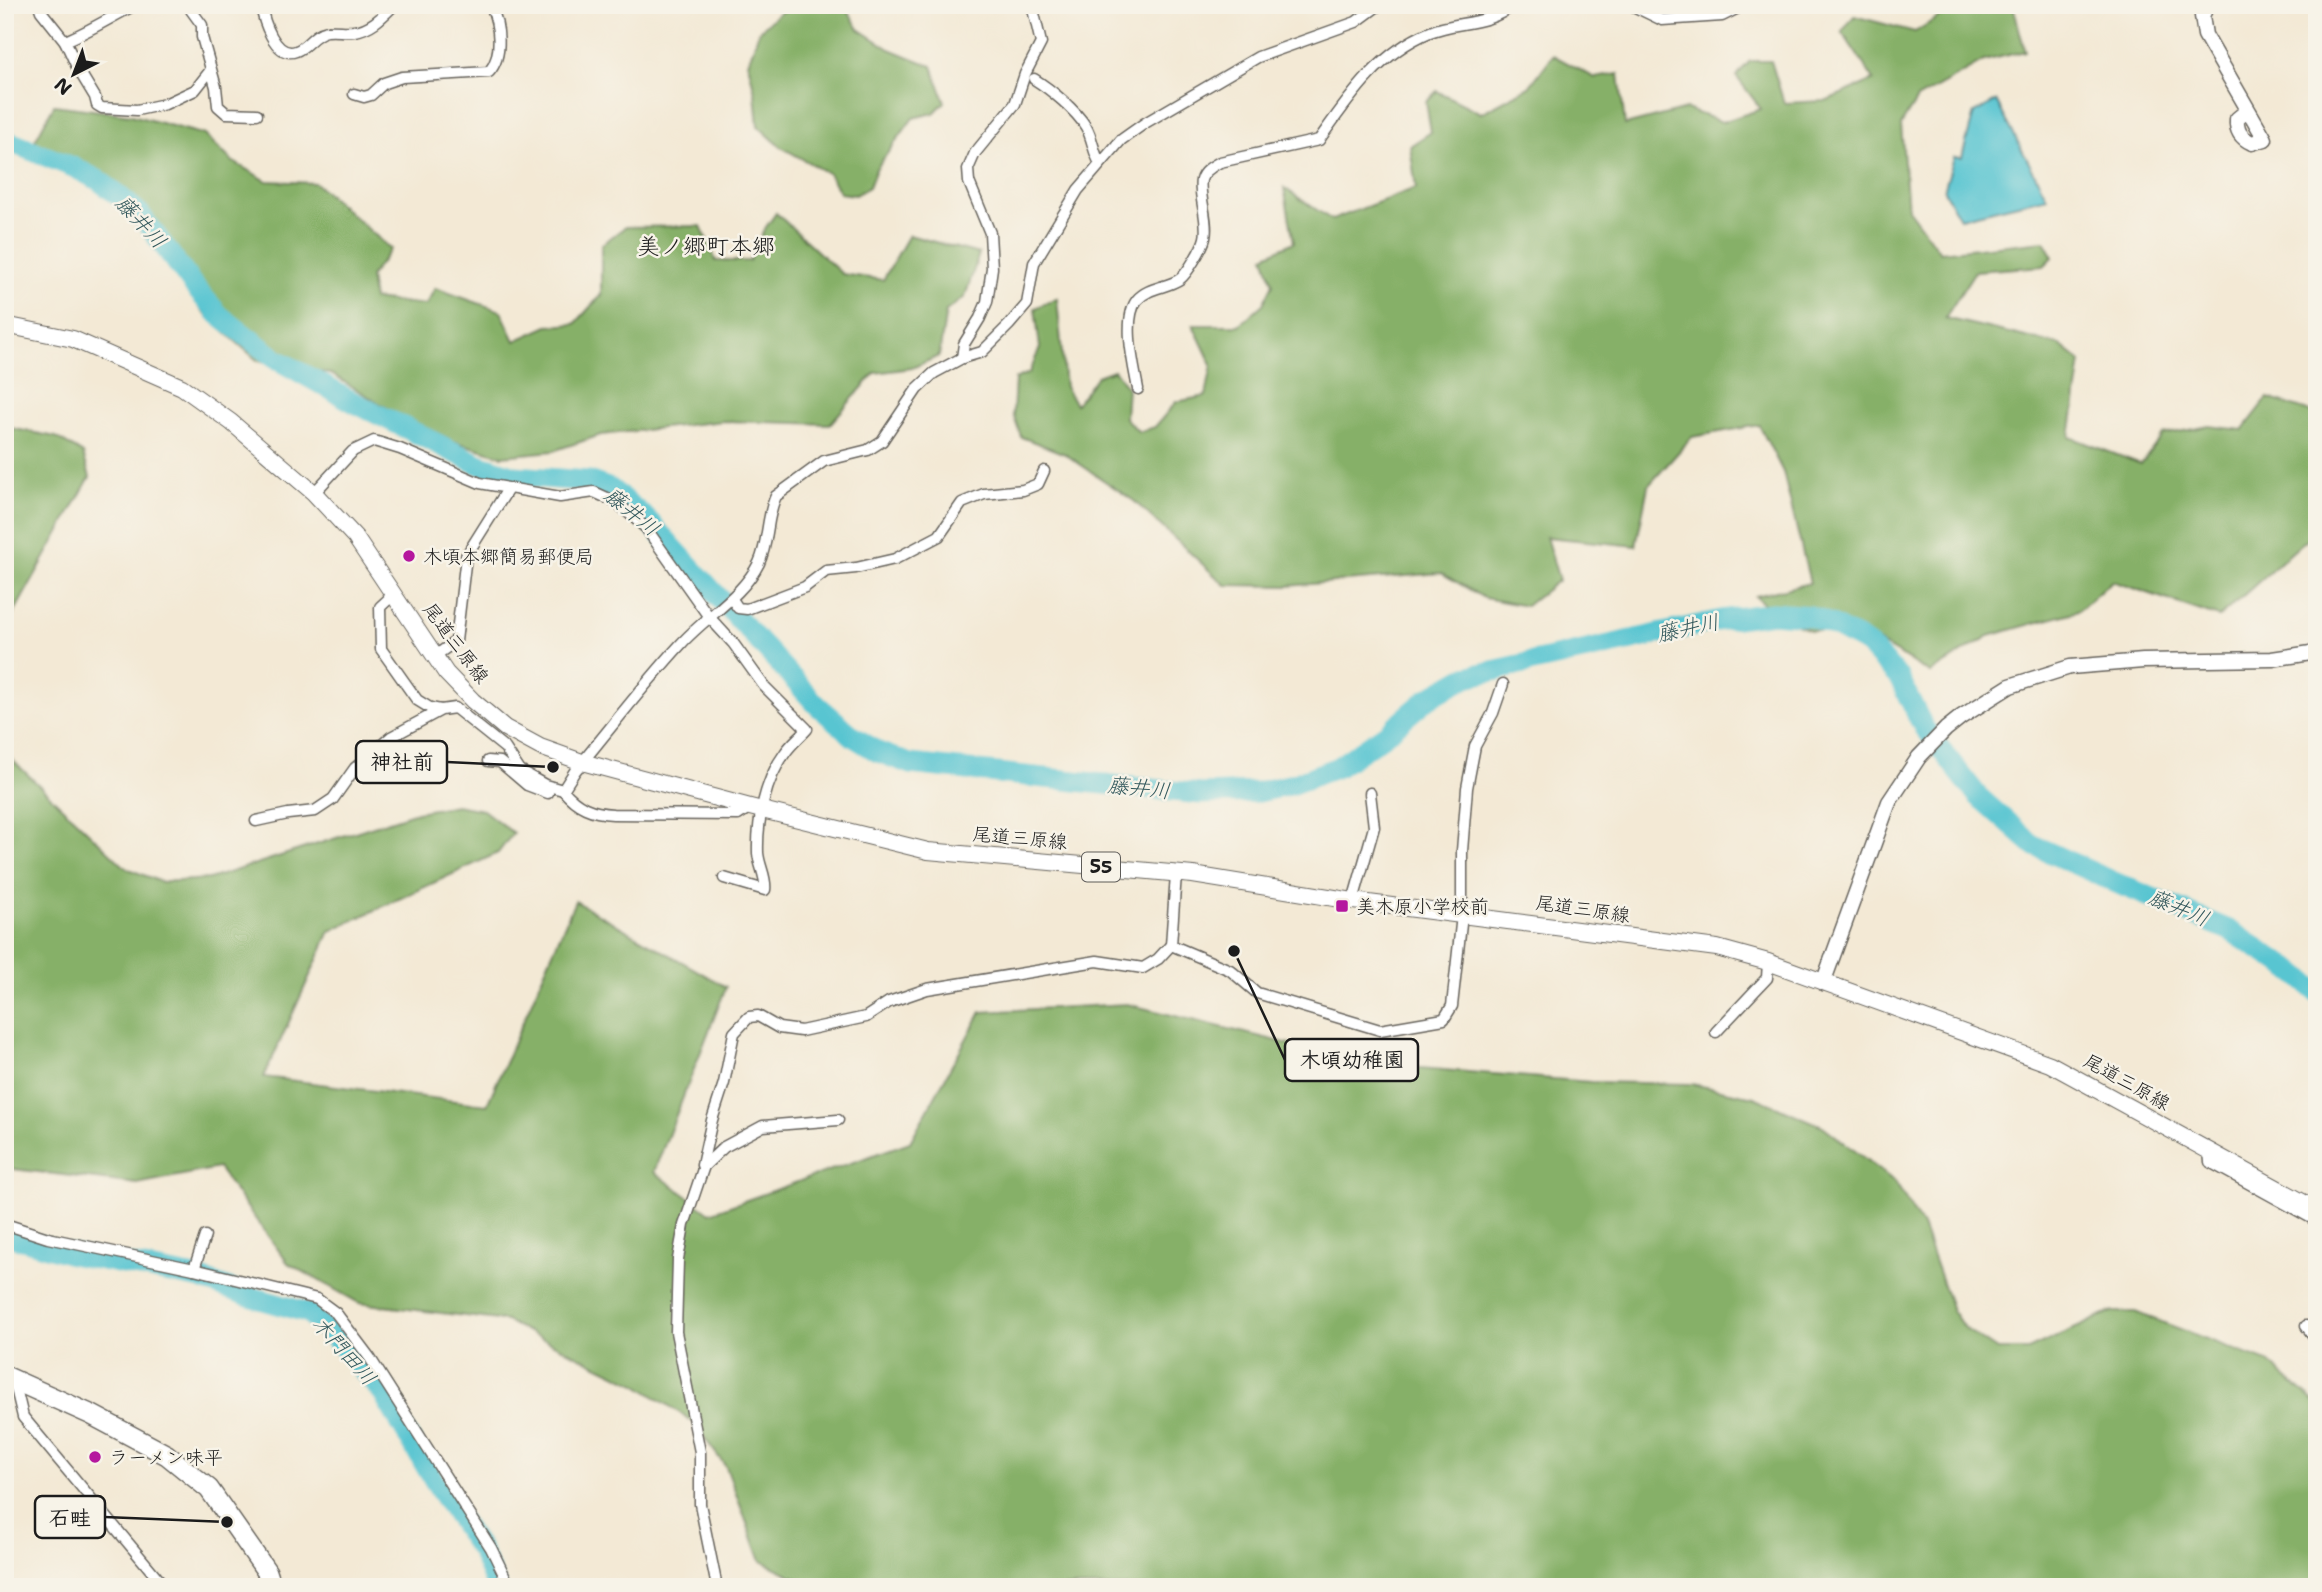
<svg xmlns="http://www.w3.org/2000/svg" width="2322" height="1592" font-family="'Shantell Sans','Klee One',sans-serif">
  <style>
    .forest { fill: #86b067; stroke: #516642; stroke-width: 2 }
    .water { fill: #58c5d1; stroke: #3a7076; stroke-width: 2 }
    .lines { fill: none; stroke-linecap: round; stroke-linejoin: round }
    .river { stroke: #58c5d1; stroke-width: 21 }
    .street-casing { stroke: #67645d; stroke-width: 13 }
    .secondary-casing { stroke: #67645d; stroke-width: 17 }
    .primary-casing { stroke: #67645d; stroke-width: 18 }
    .highway-casing { stroke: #67645d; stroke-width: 22 }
    .street { stroke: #fff; stroke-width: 10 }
    .secondary { stroke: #fff; stroke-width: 14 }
    .primary { stroke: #fff; stroke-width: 16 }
    .highway { stroke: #fff; stroke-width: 19 }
    .poi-dot { fill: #b5179e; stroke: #f7f3e8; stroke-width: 2.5 }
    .labels { text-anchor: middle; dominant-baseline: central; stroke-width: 5; stroke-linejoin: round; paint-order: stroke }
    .shield { fill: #f7f3e8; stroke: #5e5c59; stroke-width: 2 }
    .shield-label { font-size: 18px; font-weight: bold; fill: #1c1c1c }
    .poi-label { font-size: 19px; fill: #1c1c1c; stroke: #f7f3e8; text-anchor: start }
    .street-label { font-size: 19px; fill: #1c1c1c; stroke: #f7f3e8 }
    .water-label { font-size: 21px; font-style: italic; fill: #31575b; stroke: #f7f3e8 }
    .quarter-label { font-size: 23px; fill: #1c1c1c; stroke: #f7f3e8 }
    .leader { fill: none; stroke: #1c1c1c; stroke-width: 2.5 }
    .callout-dot { fill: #1c1c1c; stroke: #f7f3e8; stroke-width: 2.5 }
    .callout { fill: #f7f3e8; stroke: #1c1c1c; stroke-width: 2.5 }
    .callout-label { font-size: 21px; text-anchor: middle; font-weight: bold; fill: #1c1c1c }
  </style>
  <rect width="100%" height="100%" fill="#f7f3e8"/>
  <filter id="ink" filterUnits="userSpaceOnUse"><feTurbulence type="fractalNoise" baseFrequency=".0143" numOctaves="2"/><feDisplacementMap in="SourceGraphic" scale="14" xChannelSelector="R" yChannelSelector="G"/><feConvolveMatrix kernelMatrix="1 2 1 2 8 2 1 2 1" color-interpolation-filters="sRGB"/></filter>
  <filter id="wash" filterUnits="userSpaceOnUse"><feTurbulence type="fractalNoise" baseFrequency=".00686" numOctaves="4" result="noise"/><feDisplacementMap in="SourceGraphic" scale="28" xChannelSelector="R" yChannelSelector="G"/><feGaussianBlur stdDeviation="1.57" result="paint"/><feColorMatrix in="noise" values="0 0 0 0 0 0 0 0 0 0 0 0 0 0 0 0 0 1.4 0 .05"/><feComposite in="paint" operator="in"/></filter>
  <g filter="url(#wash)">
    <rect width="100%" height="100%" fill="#f3e9d5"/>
    <g class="forest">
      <polygon points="814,5 846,8 859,29 890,49 932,66 945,102 934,113 913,118 876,169 869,187 855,195 840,193 829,174 781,147 758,126 755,93 748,63 759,31 780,12"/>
      <polygon points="1943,5 2013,5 2025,51 1984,61 1917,99 1901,125 1908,209 1940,252 2044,241 2053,257 2044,266 1975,271 1945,318 2060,345 2081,362 2070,437 2141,464 2163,435 2209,426 2243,430 2268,398 2317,414 2317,530 2219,617 2112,581 2078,611 1989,636 1930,673 1860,631 1813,631 1781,619 1755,596 1810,583 1783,472 1759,425 1692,437 1648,486 1636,546 1546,537 1559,580 1526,606 1484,598 1441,573 1287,586 1225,585 1134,501 1065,454 1021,437 1013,414 1015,379 1029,373 1040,348 1035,308 1057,298 1065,387 1076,404 1097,376 1114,370 1127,387 1125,418 1139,432 1155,427 1176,402 1206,396 1212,365 1193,325 1239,325 1263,304 1273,284 1264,256 1294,242 1284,188 1332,220 1416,188 1410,146 1431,132 1426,102 1437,91 1481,113 1529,87 1553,55 1595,78 1619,74 1625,125 1686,109 1722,122 1761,109 1736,76 1750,61 1771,61 1784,103 1825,101 1874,80 1842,32 1854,16 1915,32 1945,13"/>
      <polygon points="54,105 132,115 205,135 232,161 267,181 315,183 391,249 370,277 373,299 426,305 435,288 501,311 515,341 548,326 575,324 601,295 601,245 625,227 701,226 716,261 749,261 764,230 776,213 842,274 883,280 909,235 979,254 965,297 946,311 939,356 912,368 875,373 830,424 723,421 601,435 553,451 502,456 453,441 397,414 331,374 258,361 204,313 140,225 96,171 32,146"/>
      <polygon points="10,428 56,437 83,454 90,477 5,629 5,430"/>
      <polygon points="5,753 126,868 161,882 209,879 417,812 456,805 483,810 513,833 498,853 330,931 264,1077 487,1105 575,901 726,987 654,1172 710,1213 910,1142 981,1012 1127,1004 1371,1064 1591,1082 1692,1084 1754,1097 1823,1126 1895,1182 1922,1226 1952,1310 1964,1328 1997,1350 2028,1350 2111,1312 2135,1312 2268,1362 2317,1404 2317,1587 815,1587 761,1561 726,1467 692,1421 636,1384 506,1321 359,1303 288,1263 218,1168 137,1184 5,1168"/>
    </g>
    <polygon class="water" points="1996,101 2047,197 1960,218 1944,191 1954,157 1962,157 1974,113"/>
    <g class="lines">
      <g class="river">
        <polyline points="5,140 73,167 98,180 118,195 140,214 193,285 219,315 276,359 355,403 478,464 515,476 589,481 611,489 646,518 817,705 854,737 878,752 910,764 1201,794 1259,792 1293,784 1338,767 1386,734 1427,699 1466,677 1721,620 1773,613 1810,616 1832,625 1867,644 1899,678 1924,728 1978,796 2033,845 2114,882 2229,930 2293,971 2317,992"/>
        <polyline points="5,1235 71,1254 201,1279 249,1296 309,1313 341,1345 384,1395 439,1489 481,1551 497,1587"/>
      </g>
    </g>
  </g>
  <g filter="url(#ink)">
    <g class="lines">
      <defs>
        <g id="street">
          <polyline points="39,5 41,11 65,41 78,69 95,97 97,105 102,108 137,110 165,104 195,90 210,71"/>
          <polyline points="192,5 191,10 202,25 202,37 216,87 218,106 226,113 257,114"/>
          <path d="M 261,5 C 263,19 275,59 296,51 C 308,47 312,34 327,31 C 336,30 345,32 354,31 C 371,29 382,17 394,5"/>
          <polyline points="1631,5 1662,20 1722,16 1740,7 1740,5"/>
          <path d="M 65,41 C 90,31 111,17 135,5"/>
          <path d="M 1034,79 C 1050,89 1076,110 1086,127 C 1093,139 1093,152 1100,163"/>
          <path d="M 354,94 L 364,97 L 371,95 L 384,83 L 402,77 L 489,72 C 504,55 499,25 491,5"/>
          <polyline points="962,358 964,344 980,318 987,302 992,268 990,233 969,182 968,169 975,153 1015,104 1025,74 1041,43 1032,5"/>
          <path d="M 1138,389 C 1134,367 1122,319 1137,300 C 1148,287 1167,288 1180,279 C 1187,274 1203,247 1205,238 C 1209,220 1198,195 1201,180 C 1203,171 1213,166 1220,162 L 1319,140 C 1350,96 1379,53 1430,32 C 1456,21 1488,26 1513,5"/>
          <path d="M 314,493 L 353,451 L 374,441 L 400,449 L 480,483 L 560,497 L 594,492 L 616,502 L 646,528 L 709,617 L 733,643 L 764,686 L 807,729 C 800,737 791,744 785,753 C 765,780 757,820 758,853 C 759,866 767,878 765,890 L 724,878"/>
          <polyline points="394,594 380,607 381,649 417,700 430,708 441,710"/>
          <polyline points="732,599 738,608 747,609 805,587 826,571 856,568 895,559 939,536 962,503 984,494 1023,490 1038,484 1044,471"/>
          <polyline points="435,656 456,641 466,556 508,489"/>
          <polyline points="488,761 500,762 527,785 548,793"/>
          <path d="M 750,807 L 738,815 L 613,814 C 592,813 577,807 563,790 L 575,771 C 610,729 644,684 681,644 C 706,616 742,597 759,563 C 769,542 766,517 776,496 L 824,461 L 868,450 L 882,441 L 917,389 L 934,373 L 962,358 L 982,352 L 1009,325 L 1027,304 L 1034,263 L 1078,190 L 1121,140 L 1145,123 L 1258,57 L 1356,22 L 1379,5"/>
          <polyline points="256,821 288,814 315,811 333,799 355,768 391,737 441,710 455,708 505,748 520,771 545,785 563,790"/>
          <polyline points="1176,874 1171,945 1230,970 1257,993 1380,1030 1444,1019 1452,1006 1462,915 1462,851 1467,788 1475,746 1493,713 1503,684"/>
          <polyline points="1353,901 1374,827 1370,793"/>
          <polyline points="1716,1032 1767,978 1768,962"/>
          <polyline points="2209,1151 2210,1162 2317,1221"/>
          <polyline points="704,1166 702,1165 712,1120 724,1083 734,1033 749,1017 758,1016 779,1028 801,1031 866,1017 889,1002 927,989 1097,961 1143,968 1158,959 1171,945"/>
          <polyline points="5,1224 48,1238 194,1269 317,1299 336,1313 370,1358 491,1548 510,1587"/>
          <polyline points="194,1269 205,1236"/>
          <polyline points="2306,1326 2317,1340"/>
          <polyline points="14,1380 23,1417 165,1587"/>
          <polyline points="717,1587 700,1504 700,1452 676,1332 678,1259 684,1225 704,1166 724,1147 763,1126 838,1120"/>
        </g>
        <g id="secondary">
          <path d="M 2207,5 L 2202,16 L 2205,35 L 2265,139 L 2252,143 C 2241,138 2236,131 2237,119 L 2248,110"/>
          <polyline points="1823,983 1889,802 1919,757 1946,729 1961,717 2010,686 2070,667 2143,661 2272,659 2317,652"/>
        </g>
        <polyline id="primary" points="5,325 73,339 182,387 231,422 314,493 355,537 446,673 473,701 505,728 540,747 582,762 750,807 928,851 1193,875 1353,901 1717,948 1768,962 2050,1064 2317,1210"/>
        <polyline id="highway" points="5,1376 92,1415 167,1455 209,1489 267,1572 272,1587"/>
      </defs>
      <use href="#street" class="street-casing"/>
      <use href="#secondary" class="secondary-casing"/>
      <use href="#primary" class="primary-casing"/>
      <use href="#highway" class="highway-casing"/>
      <use href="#street" class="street"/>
      <use href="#secondary" class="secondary"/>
      <use href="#primary" class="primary"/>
      <use href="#highway" class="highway"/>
    </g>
  </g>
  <g class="poi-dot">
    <circle cx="409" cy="556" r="7"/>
    <rect x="1335" y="899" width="14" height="14" rx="3.5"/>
    <circle cx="95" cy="1457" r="7"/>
  </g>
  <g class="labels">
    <rect class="shield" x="1082" y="852.5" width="38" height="29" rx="5"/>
    <g class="shield-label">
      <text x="1101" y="867">55</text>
    </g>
    <g class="poi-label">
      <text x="423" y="556">木頃本郷簡易郵便局</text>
      <text x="1356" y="906">美木原小学校前</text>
      <text x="109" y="1457">ラーメン味平</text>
    </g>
    <g class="street-label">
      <text transform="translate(456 643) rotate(53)">尾道三原線</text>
      <text transform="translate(1020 838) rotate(5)">尾道三原線</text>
      <text transform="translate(1583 909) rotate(8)">尾道三原線</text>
      <text transform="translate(2127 1082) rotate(29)">尾道三原線</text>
    </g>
    <g class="water-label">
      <text transform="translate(141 222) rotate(47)">藤井川</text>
      <text transform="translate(632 512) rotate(39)">藤井川</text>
      <text transform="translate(1688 628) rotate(-12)">藤井川</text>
      <text transform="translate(1139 788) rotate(6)">藤井川</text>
      <text transform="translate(2179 908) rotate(23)">藤井川</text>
      <text transform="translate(344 1351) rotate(48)">木門田川</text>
    </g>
    <g class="quarter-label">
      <text x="706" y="246">美ノ郷町本郷</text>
    </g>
  </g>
  <path class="leader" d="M553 767L447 762M1234 951L1285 1060M227 1522L105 1517"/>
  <g class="callout-dot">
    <circle cx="553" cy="767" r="7"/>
    <circle cx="1234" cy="951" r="7"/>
    <circle cx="227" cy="1522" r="7"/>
  </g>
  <g class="callout">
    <rect x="356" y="741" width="91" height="42" rx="7"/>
    <rect x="1285" y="1039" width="133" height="42" rx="7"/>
    <rect x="35" y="1496" width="70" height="42" rx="7"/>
  </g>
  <g class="callout-label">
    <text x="402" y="769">神社前</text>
    <text x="1352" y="1067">木頃幼稚園</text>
    <text x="70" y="1525">石畦</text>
  </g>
  <rect width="2322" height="1592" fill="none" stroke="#f7f3e8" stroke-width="28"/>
  <g transform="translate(74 74) rotate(222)" stroke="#f7f3e8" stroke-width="5" paint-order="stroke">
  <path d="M0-5L12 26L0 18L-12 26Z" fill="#1c1c1c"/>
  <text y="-10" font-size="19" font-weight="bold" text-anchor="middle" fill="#1c1c1c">N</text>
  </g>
</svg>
